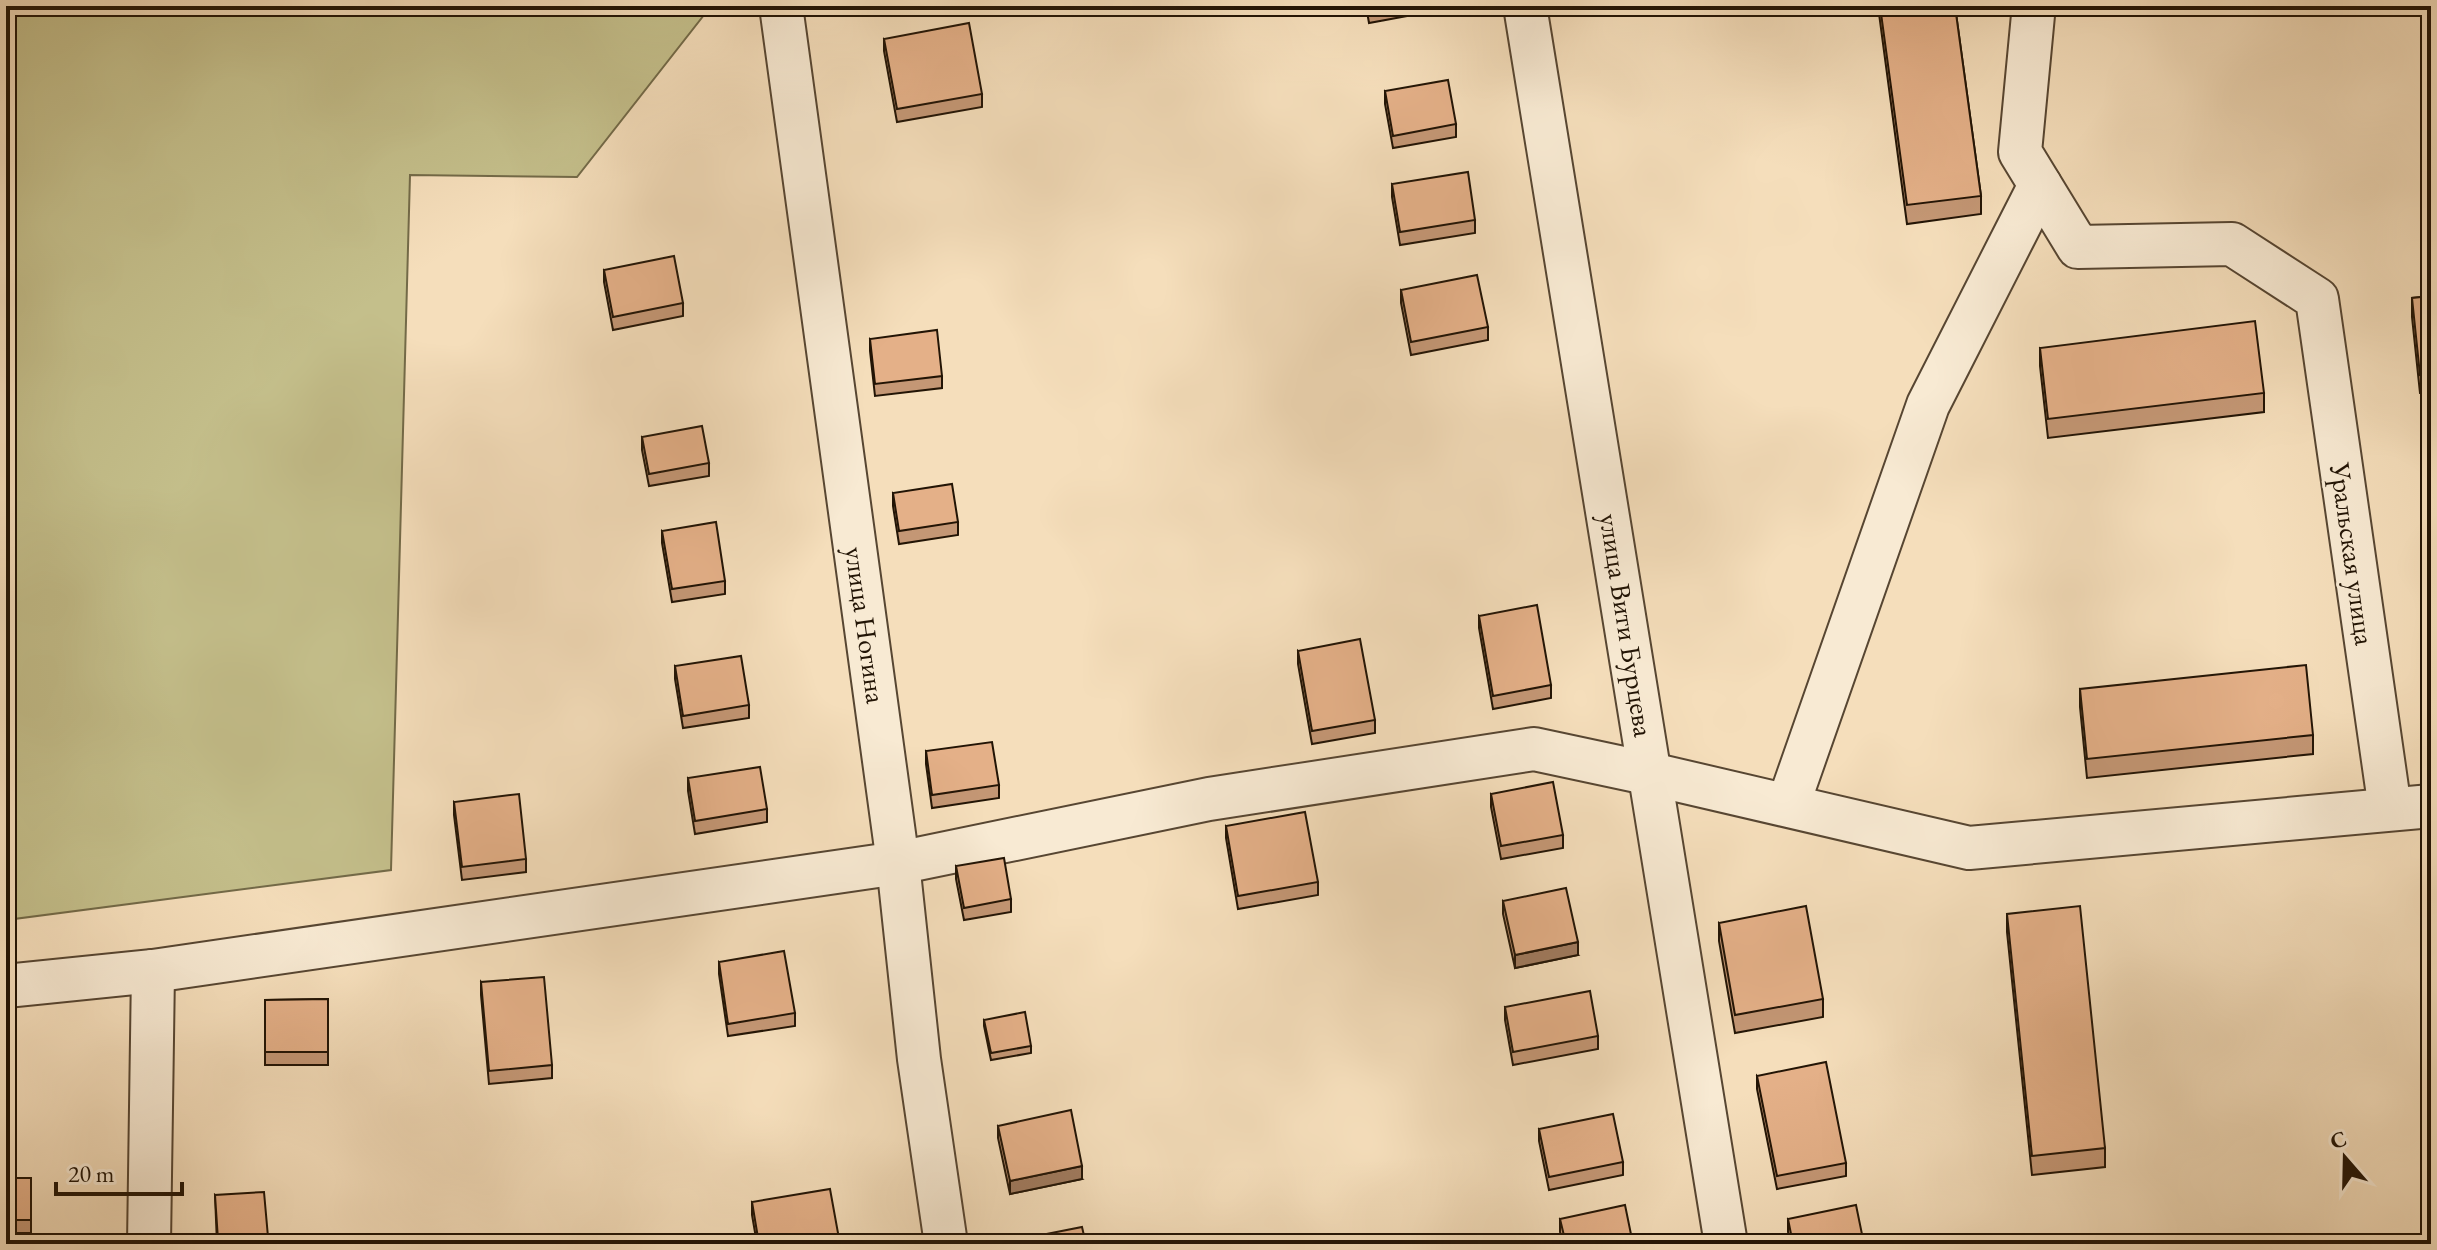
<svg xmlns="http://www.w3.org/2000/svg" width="2437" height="1250" font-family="'EB Garamond',serif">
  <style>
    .green { fill: #c4bf8b; stroke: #736a48; stroke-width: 2 }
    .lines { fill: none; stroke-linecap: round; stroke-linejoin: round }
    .minor-casing { stroke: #574632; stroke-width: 46 }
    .minor { stroke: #f8ead3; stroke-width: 42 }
    .wall { fill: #c49775; stroke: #221405; stroke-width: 2 }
    .shaded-wall { fill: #a07b5f; stroke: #221405; stroke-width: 2 }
    .building { fill: #e4b088; stroke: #221405; stroke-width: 2 }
    .labels { text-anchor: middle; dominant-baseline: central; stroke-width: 6; stroke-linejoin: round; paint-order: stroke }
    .street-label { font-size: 28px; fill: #221405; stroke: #f8ead3 }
  </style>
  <rect width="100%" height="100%" fill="#f5debb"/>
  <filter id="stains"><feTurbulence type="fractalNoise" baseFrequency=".0025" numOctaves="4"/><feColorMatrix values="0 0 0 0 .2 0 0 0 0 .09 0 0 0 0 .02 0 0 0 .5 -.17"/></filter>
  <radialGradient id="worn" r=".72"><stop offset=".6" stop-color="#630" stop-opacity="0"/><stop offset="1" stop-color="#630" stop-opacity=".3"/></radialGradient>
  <polygon class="green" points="6,6 711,6 577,177 410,175 391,870 6,920"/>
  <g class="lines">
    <defs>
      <g id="minor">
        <polyline points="781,6 898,863 919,1059 946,1244"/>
        <polyline points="1525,6 1726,1244"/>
        <polyline points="2033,15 2020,152 2078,247 2232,244 2317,299 2390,809"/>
        <polyline points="1788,805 1928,405 2040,185"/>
        <polyline points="6,986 153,971 898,863 1209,799 1534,749 1651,774 1969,848 2431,806"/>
        <polyline points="149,1244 153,971"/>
      </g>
    </defs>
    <use href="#minor" class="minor-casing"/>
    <use href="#minor" class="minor"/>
  </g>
  <g class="wall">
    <polygon points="1366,6 1440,6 1440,10 1369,23"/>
    <polygon points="1878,6 1955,6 1981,196 1981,214 1907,224"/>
    <polygon points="884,39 982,94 982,107 897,122 884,51"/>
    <polygon points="1385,91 1456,124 1456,137 1393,148 1385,104"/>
    <polygon points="1392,184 1475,220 1475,233 1400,245 1392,197"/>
    <polygon points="604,270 683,303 683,316 613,330 604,282"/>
    <polygon points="1401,290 1488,327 1488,340 1411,355 1401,303"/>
    <polygon points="2431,296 2431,392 2420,393 2412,317 2412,298"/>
    <polygon points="870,339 942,376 942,388 875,396 870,351"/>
    <polygon points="2040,348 2264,393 2264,412 2048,438 2040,366"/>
    <polygon points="642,437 709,463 709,476 649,486 642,450"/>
    <polygon points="893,493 958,522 958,535 899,544 893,506"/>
    <polygon points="662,531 725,581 725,594 672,602 662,543"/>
    <polygon points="1479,616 1551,685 1551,698 1493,709 1479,628"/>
    <polygon points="1298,651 1375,720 1375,733 1312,744 1298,664"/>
    <polygon points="675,666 749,705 749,718 683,728 675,679"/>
    <polygon points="2080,689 2313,735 2313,754 2087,778 2080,707"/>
    <polygon points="926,751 999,785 999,798 932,808 926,764"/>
    <polygon points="688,778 767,809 767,822 695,834 688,791"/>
    <polygon points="1491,794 1563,835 1563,848 1501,859 1491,807"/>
    <polygon points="454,802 526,859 526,872 462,880 454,815"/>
    <polygon points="1226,826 1318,882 1318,895 1238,909 1226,838"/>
    <polygon points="956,866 1011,899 1011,912 964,920 956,879"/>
    <polygon points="1503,901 1578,955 1515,968 1503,914"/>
    <polygon points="2007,914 2105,1148 2105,1167 2032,1175 2007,932"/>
    <polygon points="1719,923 1823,999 1823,1017 1735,1033 1719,941"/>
    <polygon points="719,962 795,1013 795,1026 728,1036 719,974"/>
    <polygon points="481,982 552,1065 552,1078 489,1084 481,995"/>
    <polygon points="328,999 328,1065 265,1065 265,1000"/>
    <polygon points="1505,1007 1598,1036 1598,1049 1513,1065 1505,1020"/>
    <polygon points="984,1020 1031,1046 1031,1053 991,1060 984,1026"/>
    <polygon points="1757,1076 1846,1163 1846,1176 1777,1189 1757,1089"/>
    <polygon points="998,1126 1082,1179 1010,1194 998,1138"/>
    <polygon points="1539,1129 1623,1162 1623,1175 1549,1190 1539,1141"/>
    <rect x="6" y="1178" width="25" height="55"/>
    <polygon points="215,1195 268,1237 268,1244 217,1244"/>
    <polygon points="752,1202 840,1244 757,1244 752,1215"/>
    <polygon points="1560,1219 1633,1244 1563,1244 1560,1232"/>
    <polygon points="1788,1219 1864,1244 1791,1244 1788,1232"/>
  </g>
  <g class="shaded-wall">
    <polygon points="1578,942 1578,955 1515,968 1515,955"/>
    <polygon points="1082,1166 1082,1179 1010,1194 1010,1181"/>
  </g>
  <g class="building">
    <polygon points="1368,6 1391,6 1369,10"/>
    <polygon points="1880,6 1955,6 1981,196 1907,205"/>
    <polygon points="969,23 982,94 897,109 884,39"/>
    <polygon points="1448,80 1456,124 1393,136 1385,91"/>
    <polygon points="1468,172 1475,220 1400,232 1392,184"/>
    <polygon points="674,256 683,303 613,317 604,270"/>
    <polygon points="1477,275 1488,327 1411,342 1401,290"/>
    <polygon points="2431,296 2431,373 2420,375 2412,298"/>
    <polygon points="2255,321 2264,393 2048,419 2040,348"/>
    <polygon points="937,330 942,376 875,384 870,339"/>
    <polygon points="702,426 709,463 649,474 642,437"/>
    <polygon points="952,484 958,522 899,531 893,493"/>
    <polygon points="716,522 725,581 672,589 662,531"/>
    <polygon points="1537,605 1551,685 1493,696 1479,616"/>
    <polygon points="1360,639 1375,720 1312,731 1298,651"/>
    <polygon points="741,656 749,705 683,716 675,666"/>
    <polygon points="2306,665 2313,735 2087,759 2080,689"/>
    <polygon points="992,742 999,785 932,795 926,751"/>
    <polygon points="760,767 767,809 695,821 688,778"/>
    <polygon points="1553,782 1563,835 1501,846 1491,794"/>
    <polygon points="519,794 526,859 462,867 454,802"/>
    <polygon points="1305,812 1318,882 1238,896 1226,826"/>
    <polygon points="1004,858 1011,899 964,908 956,866"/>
    <polygon points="1566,888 1578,942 1515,955 1503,901"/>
    <polygon points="1806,906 1823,999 1735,1015 1719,923"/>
    <polygon points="2080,906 2105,1148 2032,1156 2007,914"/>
    <polygon points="784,951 795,1013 728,1024 719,962"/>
    <polygon points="544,977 552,1065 489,1071 481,982"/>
    <polygon points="1590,991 1598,1036 1513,1052 1505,1007"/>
    <polygon points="328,999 328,1052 265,1052 265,1000"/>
    <polygon points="1025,1012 1031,1046 991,1053 984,1020"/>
    <polygon points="1826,1062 1846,1163 1777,1176 1757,1076"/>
    <polygon points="1071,1110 1082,1166 1010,1181 998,1126"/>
    <polygon points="1613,1114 1623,1162 1549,1177 1539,1129"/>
    <rect x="6" y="1178" width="25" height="42"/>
    <polygon points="830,1189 840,1244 759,1244 752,1202"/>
    <polygon points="264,1192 268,1237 218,1240 215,1195"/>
    <polygon points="1625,1205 1633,1244 1566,1244 1560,1219"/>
    <polygon points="1856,1205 1864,1244 1793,1244 1788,1219"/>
    <polygon points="1082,1227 1086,1244 1022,1244 1021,1239"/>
  </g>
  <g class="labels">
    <g class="street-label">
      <text transform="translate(2353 554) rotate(82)">Уральская улица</text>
      <text transform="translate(866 625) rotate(82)">улица Ногина</text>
      <text transform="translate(1627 625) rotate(81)">улица Вити Бурцева</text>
    </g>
  </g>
  <rect width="2437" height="1250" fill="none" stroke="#f5debb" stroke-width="32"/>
  <rect x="8" y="8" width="2421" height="1234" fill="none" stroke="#221405" stroke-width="4"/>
  <rect x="16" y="16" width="2405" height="1218" fill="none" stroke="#221405" stroke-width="2"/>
  <g transform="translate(2345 1158) rotate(340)" stroke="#f8ead3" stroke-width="6" paint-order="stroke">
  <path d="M0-6L14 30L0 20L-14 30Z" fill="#221405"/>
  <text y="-12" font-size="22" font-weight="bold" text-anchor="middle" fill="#221405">С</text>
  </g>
  <path d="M56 1182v12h126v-12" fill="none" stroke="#221405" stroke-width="4"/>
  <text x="68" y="1182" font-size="24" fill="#221405" stroke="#f8ead3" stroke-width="6" paint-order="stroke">20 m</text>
  <rect width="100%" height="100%" filter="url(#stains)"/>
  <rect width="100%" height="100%" fill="url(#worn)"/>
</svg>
